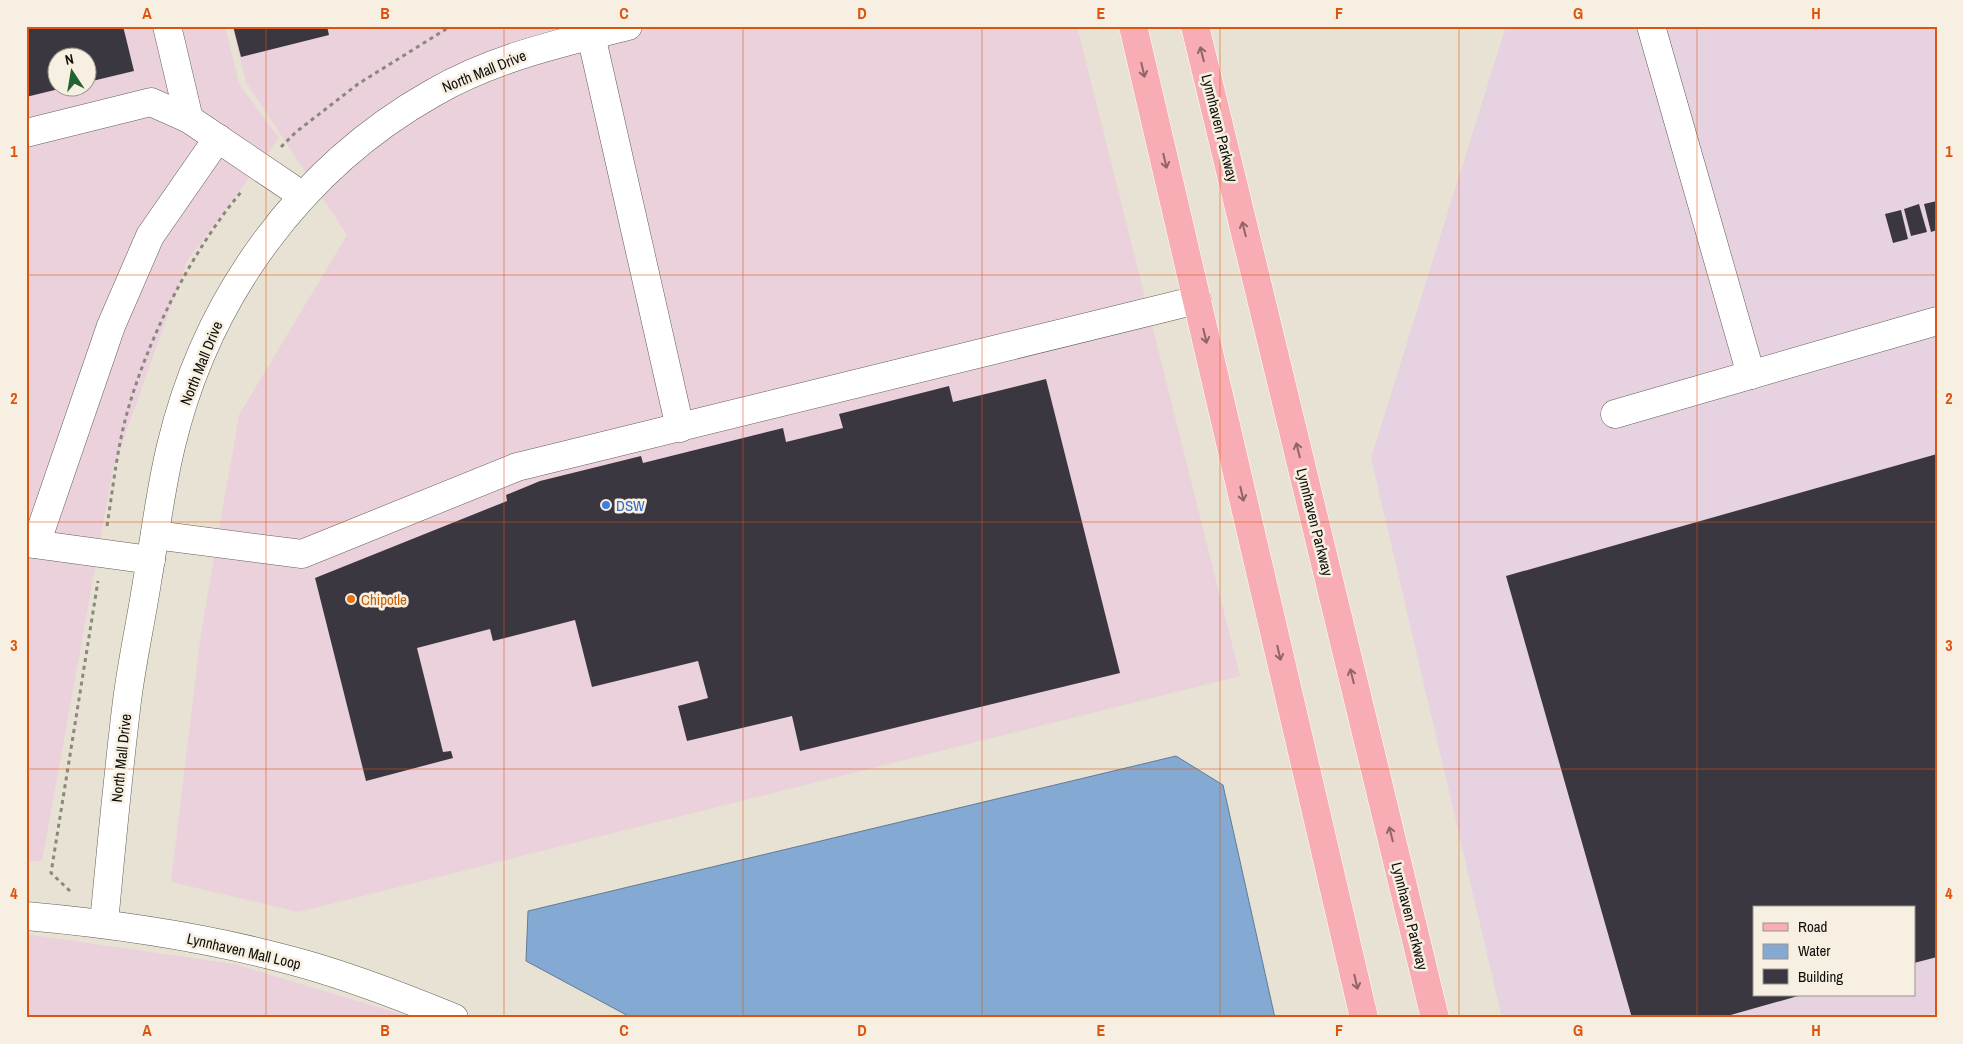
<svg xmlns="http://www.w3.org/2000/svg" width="1963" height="1044" font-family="'Archivo Narrow',sans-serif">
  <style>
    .commercial { fill: #ead1db; fill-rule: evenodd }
    .industrial { fill: #e6d2e1; fill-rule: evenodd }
    .water { fill: #84aad3; stroke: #617b96 }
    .building { fill: #3b3741 }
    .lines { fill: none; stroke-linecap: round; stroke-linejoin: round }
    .minor-casing { stroke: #645f53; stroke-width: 29 }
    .major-casing { stroke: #fff; stroke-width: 29 }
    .path { stroke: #8b877e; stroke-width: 3; stroke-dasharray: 4 4; stroke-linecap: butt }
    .minor { stroke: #fff; stroke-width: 28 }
    .major { stroke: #f7adb3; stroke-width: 28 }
    .oneway { stroke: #8f6566 }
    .grid { fill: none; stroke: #dd550c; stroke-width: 1; stroke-opacity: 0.55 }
    .shop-dot { fill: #3f7fe0; stroke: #f6efe2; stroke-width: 2 }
    .food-dot { fill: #e8710a; stroke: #f6efe2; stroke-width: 2 }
    .labels { text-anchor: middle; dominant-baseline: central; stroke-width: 5; stroke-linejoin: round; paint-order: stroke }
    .street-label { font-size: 15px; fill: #0f0d09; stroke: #f6efe2 }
    .shop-label { font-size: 15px; fill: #366cbe; stroke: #f6efe2; text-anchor: start }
    .food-label { font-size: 15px; fill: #c56008; stroke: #f6efe2; text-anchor: start }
    .neatline { fill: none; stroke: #dd550c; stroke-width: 2 }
    .grid-label { font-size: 16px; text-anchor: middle; font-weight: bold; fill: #dd550c }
  </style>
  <rect width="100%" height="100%" fill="#e8e2d5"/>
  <g class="commercial">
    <path d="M 26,26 L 225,26 L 239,84 L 279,138 L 187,261 L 113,469 L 42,861 L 26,861 ZM 58,58 L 88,58 L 88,88 L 58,88 Z"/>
    <polygon points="232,26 1077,26 1240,676 298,912 171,882 201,633 239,415 347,235 246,82"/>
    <polygon points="26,934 234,964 414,1018 26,1018"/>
  </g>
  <path class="industrial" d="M 1506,26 L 1937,26 L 1937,1012 L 1918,1018 L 1502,1018 L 1371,458 ZM 1754,908 L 1914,908 L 1914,995 L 1754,995 Z"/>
  <polygon class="water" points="1176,756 1223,785 1275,1018 632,1018 526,961 528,911"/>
  <g class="building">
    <polygon points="26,26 123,26 134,71 88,82 88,58 58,58 58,88 63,88 26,97"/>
    <polygon points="233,26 327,26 329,35 241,57"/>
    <polygon points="1937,201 1937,230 1931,232 1924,204"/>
    <polygon points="1919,204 1927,232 1911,236 1904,209"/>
    <polygon points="1901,210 1908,239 1893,243 1885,214"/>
    <polygon points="1046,379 1120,673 800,751 792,716 687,741 678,706 708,698 698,661 592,687 575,620 493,641 490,629 417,648 443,752 451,751 453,758 366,781 315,578 507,501 506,495 540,481 641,456 643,463 783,428 786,442 843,428 839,414 949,386 953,402"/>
    <polygon points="1937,454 1937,957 1914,963 1914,908 1754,908 1754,995 1798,996 1720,1018 1632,1018 1506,576"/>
  </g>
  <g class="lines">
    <defs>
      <g id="minor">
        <polyline points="167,26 189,119"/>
        <polyline points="1651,26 1751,375"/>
        <polyline points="591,35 680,428"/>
        <polyline points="26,133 151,102 189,119 303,196"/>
        <polyline points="1615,414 1937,321"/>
        <polyline points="155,535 302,554 517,467 1197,300"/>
        <polyline points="26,543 151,560"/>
        <polyline points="36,544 111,326 150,236 218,138"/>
        <path d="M 26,916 C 116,924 206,937 293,961 C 346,975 403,997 454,1018"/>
        <path d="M 104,923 C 111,849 118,774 127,701 C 132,661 141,621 147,582 C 155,537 160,491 171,446 C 206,298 300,168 433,93 C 493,58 561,43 628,26"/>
      </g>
      <g id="major">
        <polyline points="1133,26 1364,1018"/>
        <polyline points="1195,26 1435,1018"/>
      </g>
    </defs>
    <use href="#minor" class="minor-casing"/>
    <use href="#major" class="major-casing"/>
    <g class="path">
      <polyline points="281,147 296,132 358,84 451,26"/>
      <path d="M 107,526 C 113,488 117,449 127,413 C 148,338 192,250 242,191"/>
      <polyline points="70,891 51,873 98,581"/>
    </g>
    <use href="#minor" class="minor"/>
    <use href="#major" class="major"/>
  </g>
  <defs><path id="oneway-shaft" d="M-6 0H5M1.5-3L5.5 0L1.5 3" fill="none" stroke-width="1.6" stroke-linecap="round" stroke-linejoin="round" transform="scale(1.25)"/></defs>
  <g class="oneway">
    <use href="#oneway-shaft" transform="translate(1202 54) rotate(-104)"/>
    <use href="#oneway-shaft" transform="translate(1143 70) rotate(77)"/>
    <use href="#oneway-shaft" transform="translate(1165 161) rotate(77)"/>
    <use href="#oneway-shaft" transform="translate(1244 229) rotate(-104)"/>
    <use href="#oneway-shaft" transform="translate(1205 336) rotate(77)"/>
    <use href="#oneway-shaft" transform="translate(1298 450) rotate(-104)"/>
    <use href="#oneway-shaft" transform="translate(1242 494) rotate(77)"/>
    <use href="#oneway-shaft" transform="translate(1279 653) rotate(77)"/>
    <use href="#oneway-shaft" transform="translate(1352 676) rotate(-104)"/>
    <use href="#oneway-shaft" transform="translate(1391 834) rotate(-104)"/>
    <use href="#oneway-shaft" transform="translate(1356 982) rotate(77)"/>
  </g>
  <path class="grid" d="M 266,26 L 266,1018M 504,26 L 504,1018M 743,26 L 743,1018M 982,26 L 982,1018M 1220,26 L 1220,1018M 1459,26 L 1459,1018M 1697,26 L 1697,1018M 26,275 L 1937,275M 26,522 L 1937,522M 26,769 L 1937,769"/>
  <circle class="shop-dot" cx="606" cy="505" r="5"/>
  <circle class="food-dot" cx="351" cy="599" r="5"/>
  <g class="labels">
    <g class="street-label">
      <text transform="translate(484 71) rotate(-22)">North Mall Drive</text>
      <text transform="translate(1220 128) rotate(76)">Lynnhaven Parkway</text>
      <text transform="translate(201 363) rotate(-68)">North Mall Drive</text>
      <text transform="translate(1315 522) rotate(76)">Lynnhaven Parkway</text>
      <text transform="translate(121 758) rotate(-84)">North Mall Drive</text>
      <text transform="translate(1410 916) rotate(76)">Lynnhaven Parkway</text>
      <text transform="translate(244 951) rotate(13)">Lynnhaven Mall Loop</text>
    </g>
    <g class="shop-label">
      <text x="616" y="505">DSW</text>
    </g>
    <g class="food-label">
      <text x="361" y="599">Chipotle</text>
    </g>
  </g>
  <rect width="1963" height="1044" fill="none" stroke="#f6efe2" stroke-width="55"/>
  <rect x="1753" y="906" width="162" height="90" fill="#f6efe2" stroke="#9a958b"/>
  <rect x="1763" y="923" width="25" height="8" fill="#f7adb3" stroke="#9a958b"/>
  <text x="1798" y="932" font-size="15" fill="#0f0d09">Road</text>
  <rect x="1763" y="944" width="25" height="15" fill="#84aad3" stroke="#9a958b"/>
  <text x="1798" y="956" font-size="15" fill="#0f0d09">Water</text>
  <rect x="1763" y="969" width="25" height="15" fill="#3b3741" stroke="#9a958b"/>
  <text x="1798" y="982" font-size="15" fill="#0f0d09">Building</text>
  <g transform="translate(72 72) rotate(348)"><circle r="24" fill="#f6efe2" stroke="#9a958b"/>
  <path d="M0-4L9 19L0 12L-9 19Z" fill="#206531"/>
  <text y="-8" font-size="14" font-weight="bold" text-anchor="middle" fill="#0f0d09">N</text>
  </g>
  <rect x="28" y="28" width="1908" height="988" class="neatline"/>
  <g class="grid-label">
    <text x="147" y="19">A</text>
    <text x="385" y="19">B</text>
    <text x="624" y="19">C</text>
    <text x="862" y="19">D</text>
    <text x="1101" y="19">E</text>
    <text x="1339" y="19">F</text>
    <text x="1578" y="19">G</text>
    <text x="1816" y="19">H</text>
    <text x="14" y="157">1</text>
    <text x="1949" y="157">1</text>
    <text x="14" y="404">2</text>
    <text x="1949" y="404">2</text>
    <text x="14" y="651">3</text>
    <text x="1949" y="651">3</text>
    <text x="14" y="899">4</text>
    <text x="1949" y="899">4</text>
    <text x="147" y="1036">A</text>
    <text x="385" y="1036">B</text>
    <text x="624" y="1036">C</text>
    <text x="862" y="1036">D</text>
    <text x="1101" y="1036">E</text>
    <text x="1339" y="1036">F</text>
    <text x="1578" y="1036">G</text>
    <text x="1816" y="1036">H</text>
  </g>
</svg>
